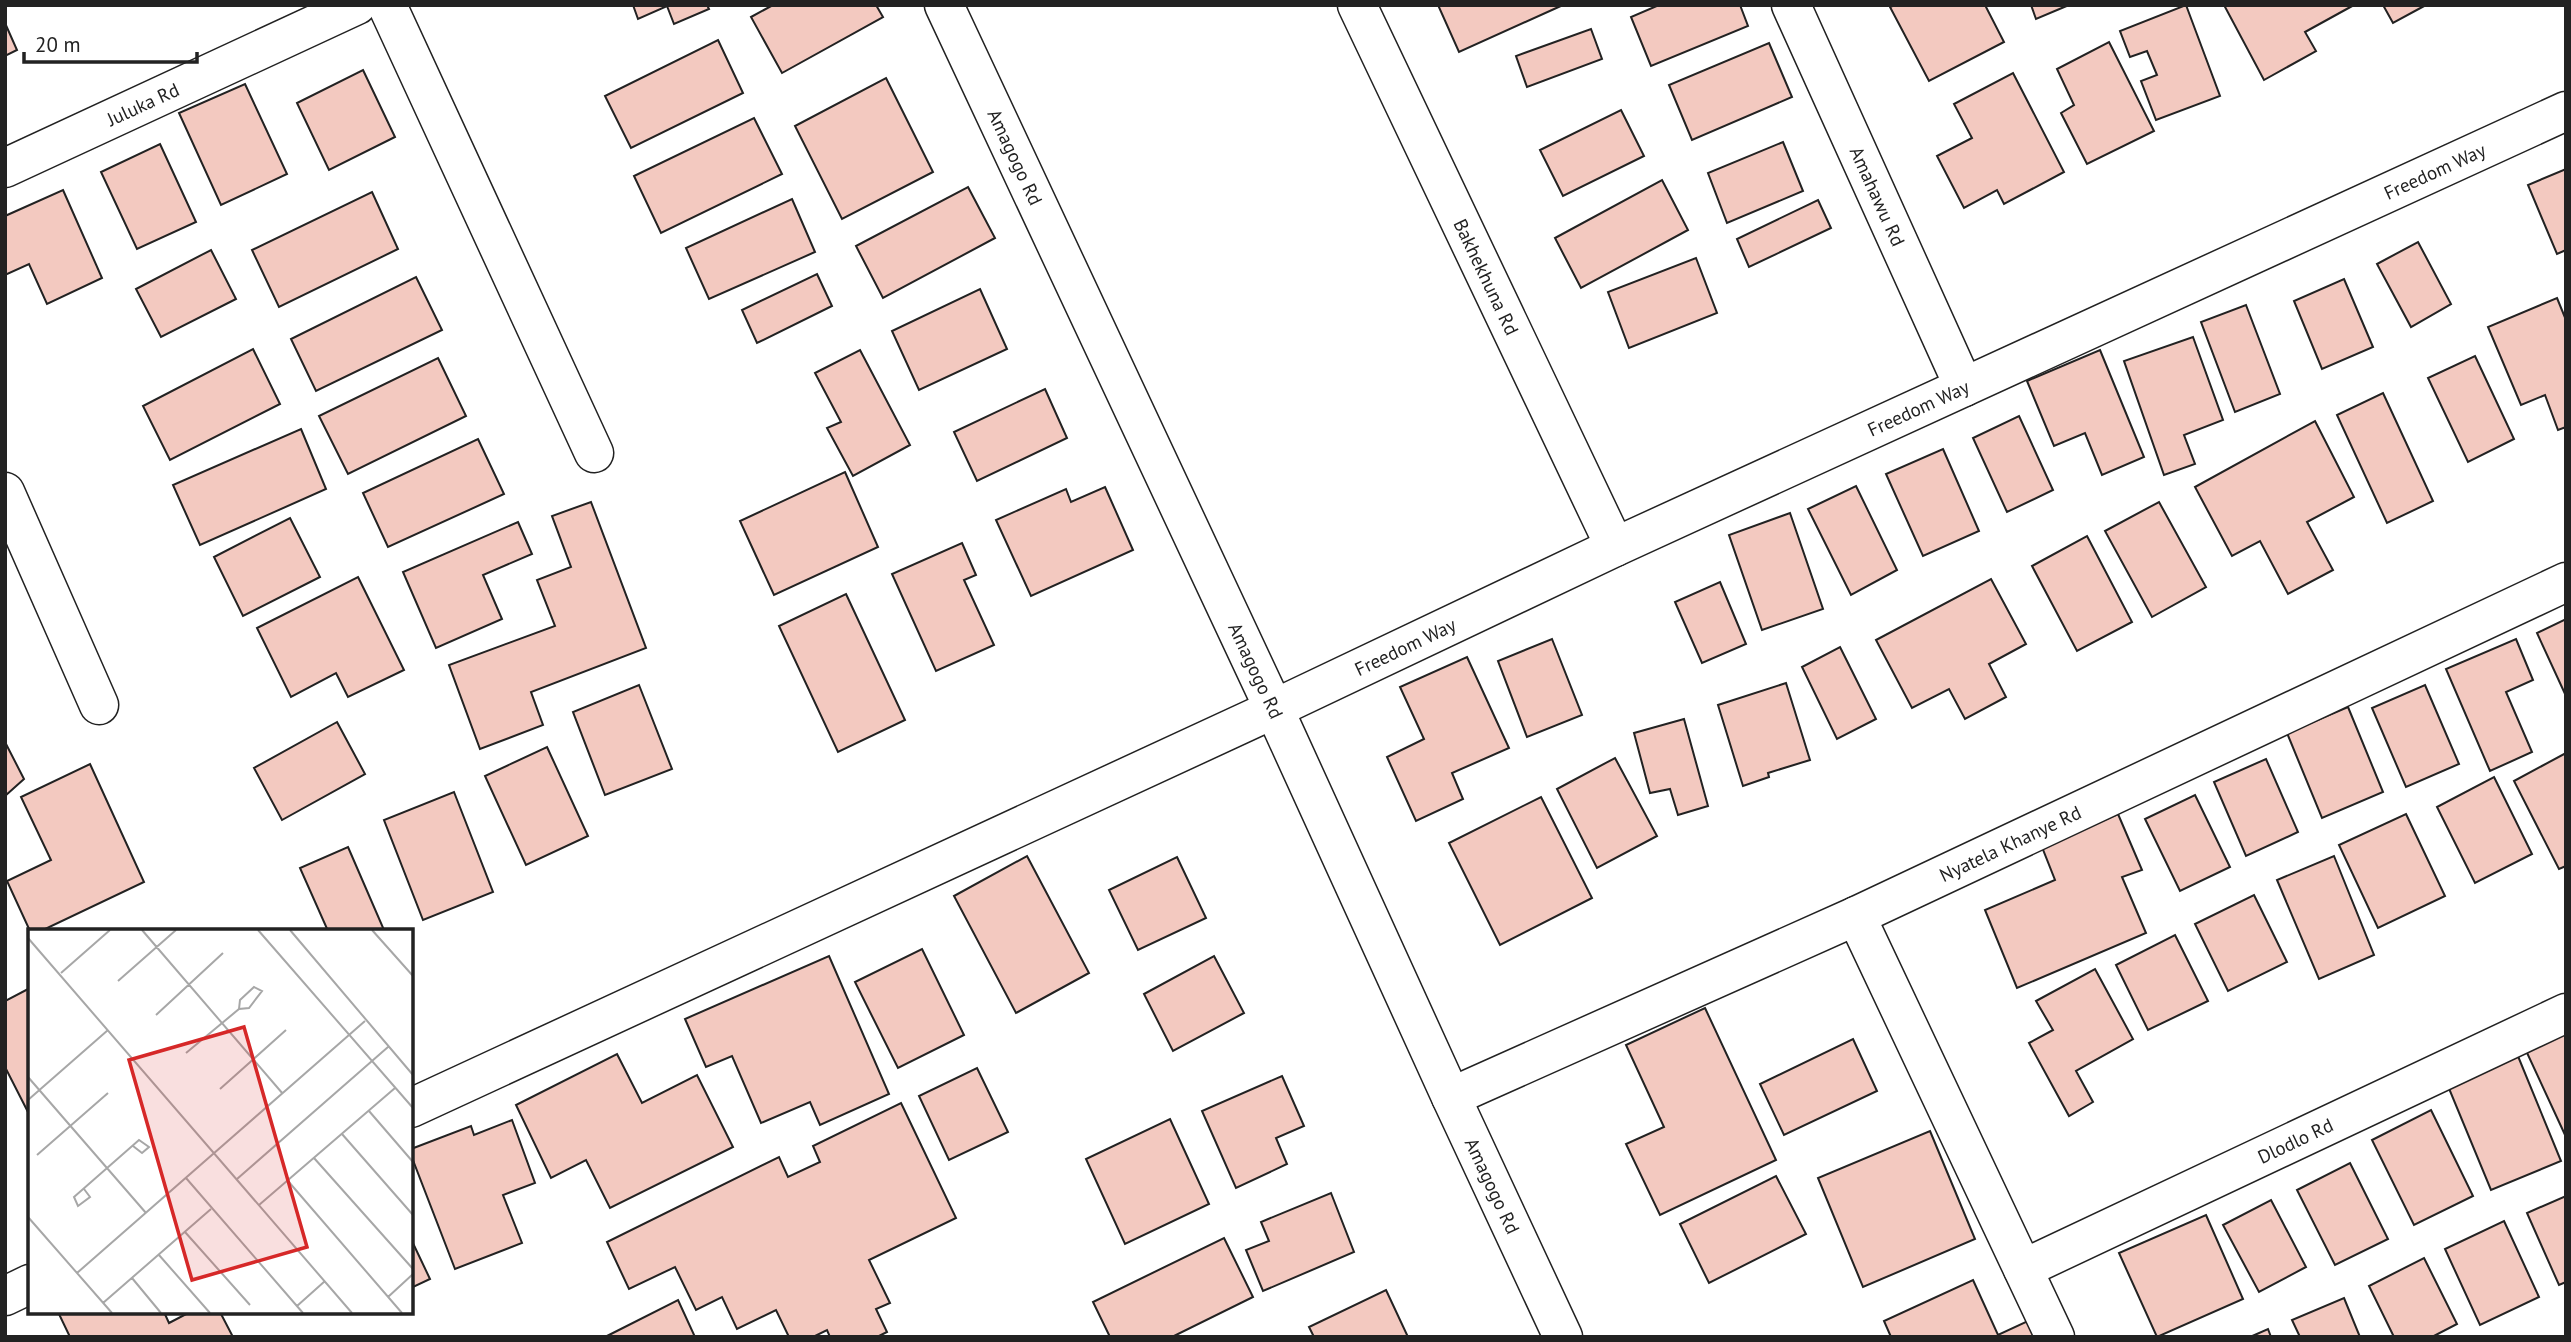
<svg xmlns="http://www.w3.org/2000/svg" width="2571" height="1342" font-family="'PT Sans',sans-serif">
  <style>
    .building { fill: #f3c9c0; stroke: #222; stroke-width: 2 }
    .lines { fill: none; stroke-linecap: round; stroke-linejoin: round }
    .minor-casing { stroke: #222; stroke-width: 41 }
    .minor { stroke: #fff; stroke-width: 38 }
    .labels { text-anchor: middle; dominant-baseline: central; stroke-width: 5; stroke-linejoin: round; paint-order: stroke }
    .street-label { font-size: 19px; fill: #222; stroke: #fff }
    .inset-road { fill: none; stroke: #a7a7a7; stroke-width: 2 }
    .view { fill: #d62828; fill-opacity: 0.15; stroke: #d62828; stroke-width: 3.5 }
    .inset-edge { fill: none; stroke: #222; stroke-width: 3.5 }
  </style>
  <rect width="100%" height="100%" fill="#fff"/>
  <g class="building">
    <polygon points="633,5 707,5 709,9 674,24 667,6 638,19"/>
    <polygon points="773,5 876,5 883,17 782,73 751,17"/>
    <polygon points="1438,5 1563,5 1459,52"/>
    <polygon points="1659,5 1740,5 1748,26 1651,66 1631,17"/>
    <polygon points="1895,5 1985,5 2004,42 1929,81 1890,7"/>
    <polygon points="2031,5 2069,5 2036,19"/>
    <polygon points="2186,5 2220,96 2156,120 2141,81 2157,75 2147,51 2130,57 2120,31"/>
    <polygon points="2224,5 2354,5 2305,32 2316,51 2264,80"/>
    <polygon points="2383,5 2426,5 2393,23"/>
    <polygon points="5,23 17,50 5,56"/>
    <polygon points="1591,29 1602,59 1527,87 1516,56"/>
    <polygon points="718,40 743,93 631,148 605,96"/>
    <polygon points="2109,42 2154,131 2087,164 2061,113 2074,105 2057,69"/>
    <polygon points="1769,43 1792,97 1692,140 1669,85"/>
    <polygon points="363,70 395,137 329,170 297,103"/>
    <polygon points="2013,73 2064,172 2004,204 1997,190 1964,208 1937,156 1972,138 1954,104"/>
    <polygon points="886,78 933,172 842,219 795,126"/>
    <polygon points="245,84 287,174 221,205 179,113"/>
    <polygon points="1621,110 1644,156 1563,196 1540,150"/>
    <polygon points="754,118 782,174 661,233 634,176"/>
    <polygon points="1783,142 1803,191 1727,223 1708,173"/>
    <polygon points="160,144 196,222 137,249 101,172"/>
    <polygon points="2566,169 2566,250 2557,254 2528,185"/>
    <polygon points="1662,180 1688,230 1581,288 1555,238"/>
    <polygon points="968,187 995,238 883,298 856,246"/>
    <polygon points="63,190 102,278 47,304 29,264 5,275 5,216"/>
    <polygon points="372,192 398,249 279,307 252,250"/>
    <polygon points="792,199 815,252 709,299 686,248"/>
    <polygon points="1818,200 1831,228 1749,267 1737,239"/>
    <polygon points="2418,242 2451,304 2411,327 2377,264"/>
    <polygon points="211,250 236,299 161,337 136,289"/>
    <polygon points="1696,258 1717,313 1629,348 1608,292"/>
    <polygon points="817,274 832,306 757,343 742,310"/>
    <polygon points="416,277 442,330 316,391 291,339"/>
    <polygon points="2344,279 2373,347 2322,369 2294,301"/>
    <polygon points="980,289 1007,349 919,390 892,331"/>
    <polygon points="2557,298 2566,320 2566,427 2558,430 2545,395 2521,405 2488,327"/>
    <polygon points="2246,305 2280,394 2235,412 2201,322"/>
    <polygon points="2193,337 2223,420 2184,435 2195,464 2164,475 2124,361"/>
    <polygon points="253,349 280,404 170,460 143,406"/>
    <polygon points="860,350 910,445 853,476 827,428 841,422 815,373"/>
    <polygon points="2100,350 2144,457 2102,475 2085,433 2054,446 2027,381"/>
    <polygon points="2475,356 2514,439 2468,462 2428,378"/>
    <polygon points="438,358 466,416 348,474 319,416"/>
    <polygon points="1045,389 1067,438 977,481 954,432"/>
    <polygon points="2383,393 2433,501 2387,523 2337,415"/>
    <polygon points="2019,416 2053,490 2007,512 1973,438"/>
    <polygon points="2315,421 2354,497 2307,522 2333,570 2288,594 2260,541 2232,556 2195,487"/>
    <polygon points="301,429 326,489 200,545 173,485"/>
    <polygon points="478,439 504,494 388,547 363,493"/>
    <polygon points="1943,449 1979,531 1923,556 1886,474"/>
    <polygon points="845,472 878,547 774,595 740,521"/>
    <polygon points="1856,486 1897,570 1851,595 1808,509"/>
    <polygon points="1105,487 1133,550 1031,596 996,520 1066,489 1071,502"/>
    <polygon points="591,502 646,648 531,692 543,725 480,749 449,665 555,626 537,580 571,567 552,516"/>
    <polygon points="2159,502 2206,587 2152,617 2105,531"/>
    <polygon points="1790,513 1823,609 1762,630 1729,535"/>
    <polygon points="290,518 320,577 243,616 214,557"/>
    <polygon points="518,522 532,554 483,575 502,619 436,648 403,572"/>
    <polygon points="2087,536 2132,622 2077,651 2032,566"/>
    <polygon points="962,543 976,575 964,580 994,645 936,671 892,574"/>
    <polygon points="358,577 404,670 348,697 336,673 291,697 257,628"/>
    <polygon points="1991,579 2026,644 1989,664 2006,697 1965,719 1949,689 1912,708 1876,640"/>
    <polygon points="1720,582 1746,644 1702,663 1675,602"/>
    <polygon points="846,594 905,720 838,752 779,626"/>
    <polygon points="2566,619 2566,696 2537,633"/>
    <polygon points="1552,639 1582,715 1527,737 1498,661"/>
    <polygon points="2516,639 2533,680 2506,692 2532,752 2490,771 2446,669"/>
    <polygon points="1840,647 1876,719 1837,739 1802,667"/>
    <polygon points="1467,657 1509,748 1452,773 1463,799 1416,821 1387,757 1424,739 1400,687"/>
    <polygon points="1786,683 1810,760 1768,773 1769,777 1743,786 1718,705"/>
    <polygon points="639,685 672,769 605,795 573,712"/>
    <polygon points="2425,685 2459,764 2406,787 2372,708"/>
    <polygon points="2348,707 2383,792 2322,818 2287,733"/>
    <polygon points="1684,719 1708,806 1678,815 1670,789 1650,793 1634,733"/>
    <polygon points="337,722 365,774 282,820 254,768"/>
    <polygon points="5,742 24,779 5,796"/>
    <polygon points="547,747 588,836 526,865 485,776"/>
    <polygon points="2566,753 2566,866 2559,869 2514,781"/>
    <polygon points="1615,758 1657,836 1597,868 1557,789"/>
    <polygon points="2266,759 2298,832 2246,856 2214,782"/>
    <polygon points="90,764 144,882 41,931 30,931 7,881 51,860 21,797"/>
    <polygon points="2494,777 2532,854 2475,883 2437,807"/>
    <polygon points="454,792 493,892 423,920 384,820"/>
    <polygon points="2195,795 2230,867 2180,891 2145,819"/>
    <polygon points="1541,797 1592,898 1500,945 1449,843"/>
    <polygon points="2118,814 2142,870 2122,877 2146,933 2017,988 1985,910 2055,880 2042,847"/>
    <polygon points="2406,814 2445,896 2378,928 2339,845"/>
    <polygon points="348,847 384,930 383,931 328,931 300,868"/>
    <polygon points="1027,856 1089,973 1016,1013 954,896"/>
    <polygon points="2334,856 2374,955 2319,979 2277,880"/>
    <polygon points="1177,857 1206,918 1138,950 1109,890"/>
    <polygon points="2254,895 2287,962 2228,991 2195,924"/>
    <polygon points="2175,935 2208,1001 2148,1030 2116,965"/>
    <polygon points="922,949 964,1035 898,1068 855,982"/>
    <polygon points="829,956 889,1094 820,1125 810,1102 761,1123 732,1056 706,1067 685,1019"/>
    <polygon points="1214,956 1244,1013 1173,1051 1144,994"/>
    <polygon points="2095,969 2133,1039 2076,1071 2093,1102 2069,1116 2029,1043 2053,1030 2036,1001"/>
    <polygon points="30,988 30,1116 5,1067 5,1001"/>
    <polygon points="1705,1008 1776,1160 1660,1215 1626,1144 1664,1127 1626,1045"/>
    <polygon points="2566,1022 2566,1137 2522,1042"/>
    <polygon points="1853,1039 1877,1091 1784,1135 1760,1084"/>
    <polygon points="2513,1044 2561,1161 2491,1190 2443,1074"/>
    <polygon points="617,1054 642,1103 697,1075 733,1147 610,1208 586,1160 551,1178 516,1105"/>
    <polygon points="977,1068 1008,1132 949,1160 919,1096"/>
    <polygon points="1282,1076 1304,1126 1276,1138 1287,1164 1236,1188 1202,1111"/>
    <polygon points="901,1103 956,1218 869,1260 890,1303 876,1309 887,1332 877,1337 830,1337 827,1330 813,1337 789,1337 776,1310 737,1329 722,1297 696,1310 675,1267 629,1289 607,1242 779,1157 788,1177 820,1162 813,1146"/>
    <polygon points="2431,1110 2473,1196 2414,1225 2372,1140"/>
    <polygon points="1170,1119 1209,1204 1125,1244 1086,1159"/>
    <polygon points="512,1120 535,1183 503,1195 522,1243 455,1269 411,1155 411,1149 471,1126 474,1135"/>
    <polygon points="1930,1131 1975,1239 1863,1287 1818,1178"/>
    <polygon points="2350,1163 2388,1239 2335,1265 2297,1190"/>
    <polygon points="1776,1176 1806,1234 1709,1283 1680,1224"/>
    <polygon points="1331,1193 1354,1252 1263,1291 1246,1250 1269,1241 1261,1222"/>
    <polygon points="2566,1196 2566,1282 2559,1285 2527,1213"/>
    <polygon points="2271,1200 2306,1267 2259,1292 2223,1225"/>
    <polygon points="2206,1215 2243,1299 2157,1337 2119,1253"/>
    <polygon points="2504,1221 2539,1297 2480,1325 2445,1249"/>
    <polygon points="1224,1238 1253,1297 1172,1337 1110,1337 1093,1302"/>
    <polygon points="411,1239 430,1279 411,1288"/>
    <polygon points="2424,1258 2457,1324 2432,1337 2394,1337 2369,1286"/>
    <polygon points="1973,1280 1998,1335 2030,1320 2037,1337 1891,1337 1884,1321"/>
    <polygon points="1386,1290 1408,1337 1314,1337 1309,1327"/>
    <polygon points="2344,1298 2360,1337 2300,1337 2292,1320"/>
    <polygon points="678,1300 695,1337 605,1337"/>
    <polygon points="58,1312 164,1312 169,1323 190,1312 220,1312 233,1337 70,1337"/>
    <polygon points="2268,1329 2271,1337 2250,1337"/>
  </g>
  <g class="lines">
    <defs>
      <g id="minor">
        <polyline points="387,5 594,453"/>
        <path id="s1" d="M 944,5 L 1274,709 L 1451,1097 L 1563,1337"/>
        <path id="s2" d="M 1357,5 L 1615,547"/>
        <path id="s3" d="M 1791,5 L 1964,387"/>
        <path id="s4" d="M 5,168 L 357,5"/>
        <polyline points="5,492 99,705"/>
        <polyline points="1856,916 2055,1337"/>
        <path id="s5" d="M 1451,1097 L 1856,916 L 2566,582"/>
        <path id="s6" d="M 411,1108 L 1274,709 L 1615,547 L 2566,111"/>
        <path id="s7" d="M 2023,1269 L 2566,1013"/>
        <polyline points="5,1296 30,1284"/>
      </g>
    </defs>
    <use href="#minor" class="minor-casing"/>
    <use href="#minor" class="minor"/>
  </g>
  <g class="labels">
    <g class="street-label">
      <text stroke="none"><textPath href="#s4" startOffset="152">Juluka Rd</textPath></text>
      <text stroke="none"><textPath href="#s1" startOffset="168">Amagogo Rd</textPath></text>
      <text stroke="none"><textPath href="#s6" startOffset="2230">Freedom Way</textPath></text>
      <text stroke="none"><textPath href="#s3" startOffset="210">Amahawu Rd</textPath></text>
      <text stroke="none"><textPath href="#s2" startOffset="301">Bakhekhuna Rd</textPath></text>
      <text stroke="none"><textPath href="#s6" startOffset="1662">Freedom Way</textPath></text>
      <text stroke="none"><textPath href="#s6" startOffset="1096">Freedom Way</textPath></text>
      <text stroke="none"><textPath href="#s1" startOffset="735">Amagogo Rd</textPath></text>
      <text stroke="none"><textPath href="#s5" startOffset="614">Nyatela Khanye Rd</textPath></text>
      <text stroke="none"><textPath href="#s7" startOffset="301">Dlodlo Rd</textPath></text>
      <text stroke="none"><textPath href="#s1" startOffset="1302">Amagogo Rd</textPath></text>
    </g>
  </g>
  <g transform="translate(28 929)">
    <rect width="385" height="385" fill="#fff"/>
    <path class="inset-road" d="M 114,1 L 255,165M 230,1 L 385,179M 262,1 L 385,146M 344,1 L 385,47M 0,9 L 324,384M 33,44 L 82,1M 90,52 L 148,1M 128,86 L 195,24M 158,124 L 211,80 L 221,79 L 234,62 L 226,58 L 212,71 L 211,80M 0,148 L 118,284M 192,160 L 258,101M 0,171 L 80,101M 341,182 L 385,233M 314,205 L 385,286M 9,226 L 80,164M 286,229 L 385,340M 158,249 L 275,384M 209,250 L 360,118M 260,252 L 374,384M 56,260 L 62,268 L 50,277 L 46,268 L 111,211 L 121,218 L 114,224 L 105,217M 231,276 L 367,159M 0,288 L 84,384M 157,303 L 222,376M 131,326 L 182,384M 49,344 L 337,92M 104,349 L 133,384M 360,368 L 385,345M 75,374 L 183,280M 269,377 L 297,352"/>
    <path class="view" d="M 216,98 L 279,318 L 164,351 L 101,131 Z"/>
    <rect width="385" height="385" class="inset-edge"/>
  </g>
  <rect width="2571" height="1342" fill="none" stroke="#222222" stroke-width="14"/>
  <path d="M24 52v10h173v-10" fill="none" stroke="#222222" stroke-width="3.5"/>
  <text x="35" y="52" font-size="21" fill="#222222" stroke="#ffffff" stroke-width="5" paint-order="stroke">20 m</text>
</svg>
